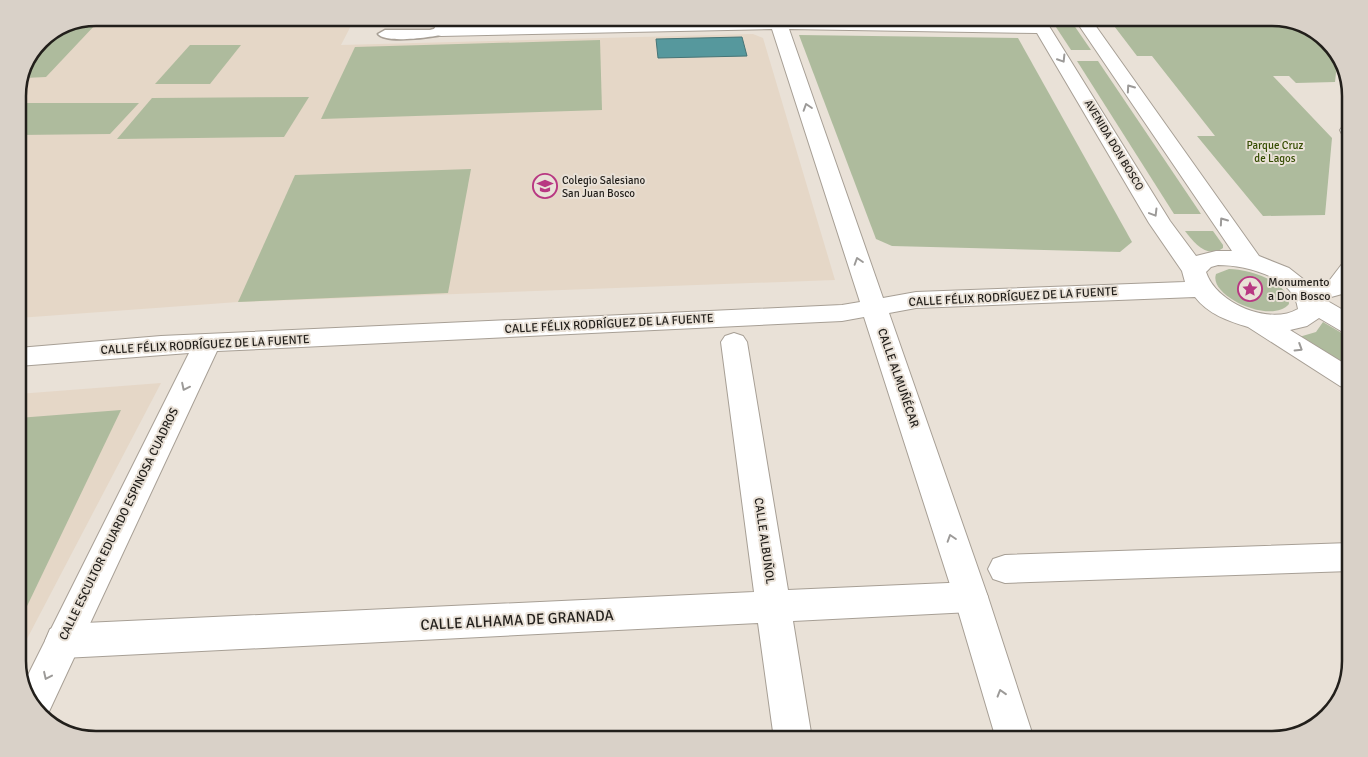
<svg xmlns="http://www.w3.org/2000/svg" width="1368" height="757" font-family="Signika,sans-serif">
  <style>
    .built { fill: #e5d7c7 }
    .green { fill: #aebb9d }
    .water { fill: #56989d; stroke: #467476 }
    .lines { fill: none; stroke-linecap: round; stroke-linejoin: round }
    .lane-casing { stroke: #a79f95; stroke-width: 3 }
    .street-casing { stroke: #a79f95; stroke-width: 2 }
    .secondary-casing { stroke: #a79f95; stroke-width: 2 }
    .lane { fill: #fff; fill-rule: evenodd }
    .street { fill: #fff; fill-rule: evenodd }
    .secondary { fill: #fff; fill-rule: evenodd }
    .oneway { stroke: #9c9a98 }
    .labels { text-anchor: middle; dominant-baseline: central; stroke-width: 4; stroke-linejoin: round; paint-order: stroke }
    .far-street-label { font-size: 11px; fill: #221f1b; stroke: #e9e1d7 }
    .far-park-label { font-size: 11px; fill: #354c02; stroke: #e9e1d7 }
    .far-poi-label { font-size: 11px; fill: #221f1b; stroke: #e9e1d7; text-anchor: start }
    .poi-label { font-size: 12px; fill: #221f1b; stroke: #e9e1d7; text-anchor: start }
    .street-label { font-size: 12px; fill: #221f1b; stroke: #e9e1d7 }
    .near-street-label { font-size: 15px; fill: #221f1b; stroke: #e9e1d7 }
    .rim { fill: none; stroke: #221f1b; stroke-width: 2.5 }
  </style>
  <rect width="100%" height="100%" fill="#e9e1d7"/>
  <g class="built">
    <polygon points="97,18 355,18 341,45 753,34 763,38 835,280 238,302 18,318 18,92 41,40"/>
    <polygon points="161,383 18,656 18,394"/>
  </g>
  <g class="green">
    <polygon points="322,18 349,18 344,26 317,27"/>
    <polygon points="1050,18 1069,18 1091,50 1071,50"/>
    <polygon points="1108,18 1271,18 1311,28 1338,55 1335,82 1296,83 1289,76 1273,76 1332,138 1325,215 1263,216 1197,136 1215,136 1152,56 1137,56"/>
    <polygon points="96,24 46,77 24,78 41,40 79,25"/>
    <polygon points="799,35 1018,38 1132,242 1120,252 892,246 876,239"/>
    <polygon points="600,40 602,110 321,119 355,47"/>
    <polygon points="190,45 241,45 210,84 155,84"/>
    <polygon points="1077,61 1098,61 1201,214 1174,214"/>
    <polygon points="309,97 284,137 117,139 152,98"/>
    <polygon points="25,103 139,103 110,134 18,135 18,110"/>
    <polygon points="471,169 448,293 238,302 295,175"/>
    <path d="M 1185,231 L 1213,231 L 1223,245 L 1223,248 C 1207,259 1194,243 1185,231 Z"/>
    <path d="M 1229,269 C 1248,269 1289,281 1289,304 C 1272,325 1208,296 1216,274 Z"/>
    <polygon points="1323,322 1350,338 1350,368 1299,337 1316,332"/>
    <polygon points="121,410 18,625 18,418"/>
  </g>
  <polygon class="water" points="742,37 747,56 658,58 656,39"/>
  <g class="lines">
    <defs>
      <path id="lane" d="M 441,27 L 446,28 L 448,31 L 446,34 C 433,37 386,44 378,34 L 385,30 L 430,30 Z"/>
      <g id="street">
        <polygon points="734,333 743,336 747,342 788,590 971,582 983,586 988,597 983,608 971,612 793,621 812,739 774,739 758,623 63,658 50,653 45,641 50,629 63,624 754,592 721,342 725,336"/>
        <polygon points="1350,543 1350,571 1005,583 993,579 988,569 993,559 1005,555"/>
      </g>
      <g id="secondary">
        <path d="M 440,18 L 456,18 L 452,26 L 779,19 L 1031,23 L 1028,18 L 1044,18 L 1170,221 L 1196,256 L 1216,251 L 1232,251 L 1074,18 L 1090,18 L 1259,256 L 1289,268 L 1312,286 L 1329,281 L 1342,264 L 1350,262 L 1350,288 L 1342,294 L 1324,299 L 1350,314 L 1350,333 L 1341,331 L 1319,318 L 1307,326 L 1290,330 L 1350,367 L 1350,389 L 1340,386 L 1248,327 C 1228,321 1208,314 1195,297 L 916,308 L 889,313 L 988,597 L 1034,739 L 996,739 L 954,597 L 864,317 L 842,321 L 217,351 L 46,718 L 31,704 L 24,683 L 189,353 L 18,366 L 18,348 L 161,336 L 842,305 L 860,302 L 772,29 L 441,36 L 435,34 L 433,31 ZM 789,29 L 1037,33 L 1149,223 L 1182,271 L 1185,282 L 916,292 L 883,298 ZM 1218,265 C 1244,265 1294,276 1298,309 C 1269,326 1216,303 1206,272 L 1211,267 Z"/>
        <polygon points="1350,124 1350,138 1343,136 1340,130 1343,126"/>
      </g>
    </defs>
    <use href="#lane" class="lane-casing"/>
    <use href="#street" class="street-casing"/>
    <use href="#secondary" class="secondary-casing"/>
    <use href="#lane" class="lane"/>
    <use href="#street" class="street"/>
    <use href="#secondary" class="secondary"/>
  </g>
  <defs><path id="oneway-chevron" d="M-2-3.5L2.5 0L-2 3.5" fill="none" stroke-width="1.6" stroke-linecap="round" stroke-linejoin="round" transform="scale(1.25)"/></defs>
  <g class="oneway">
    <use href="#oneway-chevron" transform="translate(1062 59) rotate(58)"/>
    <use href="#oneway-chevron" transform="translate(1130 88) rotate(-125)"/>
    <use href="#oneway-chevron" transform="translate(807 107) rotate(-108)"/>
    <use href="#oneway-chevron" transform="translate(1154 213) rotate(59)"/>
    <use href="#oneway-chevron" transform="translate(1223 221) rotate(-125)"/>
    <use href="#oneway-chevron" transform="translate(858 261) rotate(-108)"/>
    <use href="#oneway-chevron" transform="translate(1299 348) rotate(32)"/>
    <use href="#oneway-chevron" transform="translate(185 387) rotate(116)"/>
    <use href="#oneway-chevron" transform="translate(951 538) rotate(-108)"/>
    <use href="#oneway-chevron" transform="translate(47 676) rotate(115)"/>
    <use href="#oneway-chevron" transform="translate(1001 693) rotate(-107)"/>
  </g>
  <defs>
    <symbol id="school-ring" viewBox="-11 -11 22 22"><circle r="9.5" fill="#e9e1d7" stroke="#b83782" stroke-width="1.5"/><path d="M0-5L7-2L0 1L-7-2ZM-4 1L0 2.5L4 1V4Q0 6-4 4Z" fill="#b83782"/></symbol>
    <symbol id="sight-ring" viewBox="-11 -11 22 22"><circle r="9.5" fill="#e9e1d7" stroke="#b83782" stroke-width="1.5"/><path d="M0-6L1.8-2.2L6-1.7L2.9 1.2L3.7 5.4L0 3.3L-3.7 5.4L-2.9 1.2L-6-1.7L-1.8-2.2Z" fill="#b83782"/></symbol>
  </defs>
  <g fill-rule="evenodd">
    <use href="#school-ring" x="531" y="172" width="28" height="28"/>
    <use href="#sight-ring" x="1236" y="275" width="28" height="28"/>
  </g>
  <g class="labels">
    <g class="far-street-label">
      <text transform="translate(1114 145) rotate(59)">AVENIDA DON BOSCO</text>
    </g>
    <g class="far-park-label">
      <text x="1275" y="145">Parque Cruz<tspan x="1275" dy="13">de Lagos</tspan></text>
    </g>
    <g class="far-poi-label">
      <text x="562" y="180">Colegio Salesiano<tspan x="562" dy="13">San Juan Bosco</tspan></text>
    </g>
    <g class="poi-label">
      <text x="1268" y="282">Monumento<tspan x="1268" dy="14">a Don Bosco</tspan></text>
    </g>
    <g class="street-label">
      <text transform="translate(1013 297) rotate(-3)">CALLE FÉLIX RODRÍGUEZ DE LA FUENTE</text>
      <text transform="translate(609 324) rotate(-3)">CALLE FÉLIX RODRÍGUEZ DE LA FUENTE</text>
      <text transform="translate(205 345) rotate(-3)">CALLE FÉLIX RODRÍGUEZ DE LA FUENTE</text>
      <text transform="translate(898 378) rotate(71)">CALLE ALMUÑÉCAR</text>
      <text transform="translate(119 524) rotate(-64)">CALLE ESCULTOR EDUARDO ESPINOSA CUADROS</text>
      <text transform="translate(764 541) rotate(82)">CALLE ALBUÑOL</text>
    </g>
    <g class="near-street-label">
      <text transform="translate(517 620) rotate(-3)">CALLE ALHAMA DE GRANADA</text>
    </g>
  </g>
  <path d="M0 0H1368V757H0ZM96 26H1272A70 70 0 0 1 1342 96V661A70 70 0 0 1 1272 731H96A70 70 0 0 1 26 661V96A70 70 0 0 1 96 26Z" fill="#d9d1c8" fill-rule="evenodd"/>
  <path class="rim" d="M96 26H1272A70 70 0 0 1 1342 96V661A70 70 0 0 1 1272 731H96A70 70 0 0 1 26 661V96A70 70 0 0 1 96 26Z"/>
</svg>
